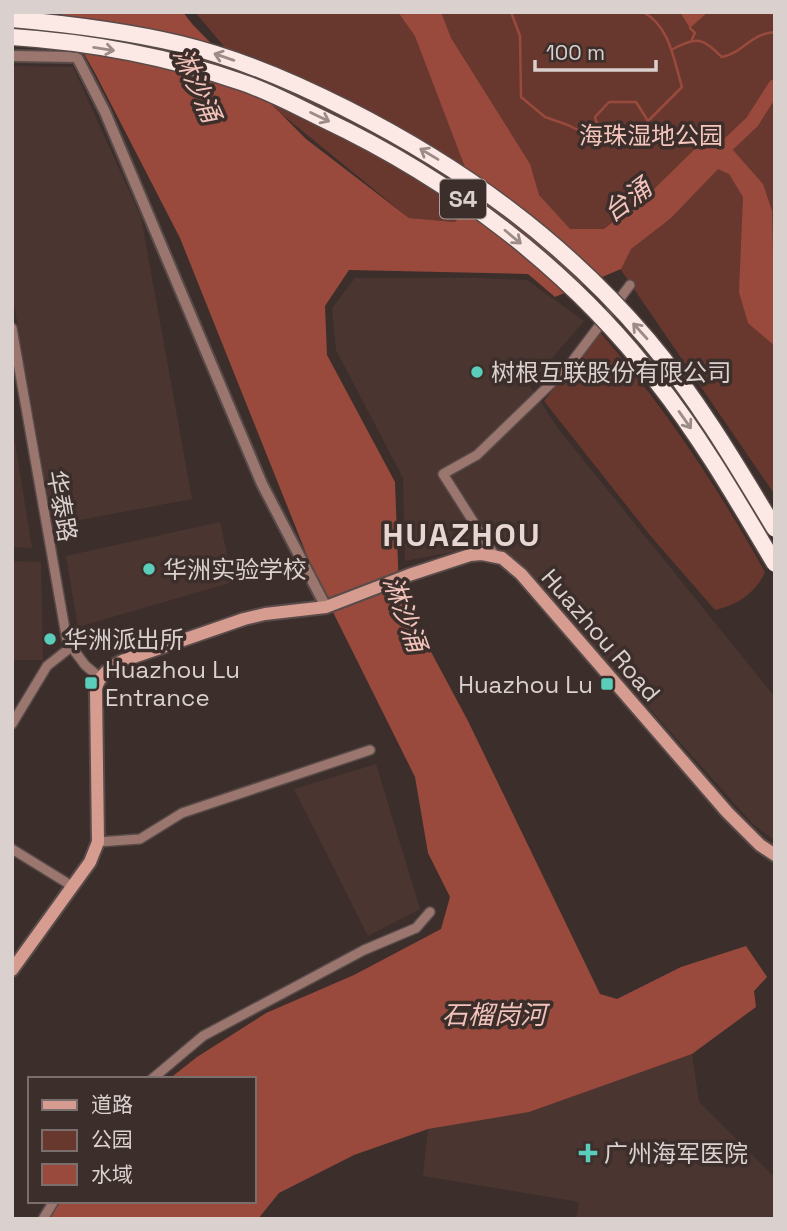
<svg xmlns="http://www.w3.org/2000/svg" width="787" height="1231" font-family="'Space Grotesk','Noto Sans SC',sans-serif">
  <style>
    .built { fill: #4a3531 }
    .green { fill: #68382f }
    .water { fill: #994a3c }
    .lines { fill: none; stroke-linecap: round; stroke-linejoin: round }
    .stream { stroke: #994a3c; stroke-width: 2.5 }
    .river { stroke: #994a3c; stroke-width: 14 }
    .minor-casing { stroke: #584b49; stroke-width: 12 }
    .tertiary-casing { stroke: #584b49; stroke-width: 14 }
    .secondary-casing { stroke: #584b49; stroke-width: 16 }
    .minor { stroke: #9b766e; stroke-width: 9 }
    .tertiary { stroke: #9b766e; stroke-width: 10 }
    .secondary { stroke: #d79c90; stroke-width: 12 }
    .motorway-bridge-casing { stroke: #584b49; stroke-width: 19; stroke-linecap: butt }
    .motorway-bridge { stroke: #fce9e5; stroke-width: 16 }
    .oneway { stroke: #9c8c88 }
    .poi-dot { fill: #5bcebb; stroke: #3c2e2b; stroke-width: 2.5 }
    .labels { text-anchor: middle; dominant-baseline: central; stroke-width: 7; stroke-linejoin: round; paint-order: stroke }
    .shield { fill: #3c2e2b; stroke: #aba09e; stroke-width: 2 }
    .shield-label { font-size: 23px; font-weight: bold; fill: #dad1cf }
    .park-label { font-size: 24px; fill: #f6c6bd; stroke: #3c2e2b }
    .poi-label { font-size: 24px; fill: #dad1cf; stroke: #3c2e2b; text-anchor: start }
    .street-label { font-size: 24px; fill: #dad1cf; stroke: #3c2e2b }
    .water-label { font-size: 26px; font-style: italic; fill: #f2c3ba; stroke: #3c2e2b }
    .district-label { font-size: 32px; font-weight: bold; letter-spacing: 2px; fill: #e8d6d2; stroke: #3c2e2b }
  </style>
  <rect width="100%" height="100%" fill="#3c2e2b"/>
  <g class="built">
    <polygon points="12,66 73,67 141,217 192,499 53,525 12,293"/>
    <polygon points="355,278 483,278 527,280 584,321 529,385 560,431 775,697 775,841 752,823 522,566 502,552 479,547 405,561 403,478 336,350 332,308"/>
    <polygon points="12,424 32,548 12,547"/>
    <polygon points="220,522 233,582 78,627 66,556"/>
    <polygon points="12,561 41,562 43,660 12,660"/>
    <polygon points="376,764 420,909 368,936 294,789"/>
    <polygon points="692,1054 699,1102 775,1178 775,1219 576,1219 579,1202 423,1176 428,1129 532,1110"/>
  </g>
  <g class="green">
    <polygon points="195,12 775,12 775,495 621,270 587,240 455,222 409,218 279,112"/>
    <path d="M 599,331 C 664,406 717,486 765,572 C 757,592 736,606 715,610 L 649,534 L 544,401 Z"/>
  </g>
  <g class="water">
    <polygon points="60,12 183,12 193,25 306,139 409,218 455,222 476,196 415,36 398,12 441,12 451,38 530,164 539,195 570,229 604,229 648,195 703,141 725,141 763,184 772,211 775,346 748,323 739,292 743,197 729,174 718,169 671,218 631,249 621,269 555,297 528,274 349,270 325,306 327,355 395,482 399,592 468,721 600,994 617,999 681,967 746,946 767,977 754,991 756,1007 692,1054 529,1112 428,1129 354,1155 279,1193 258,1219 50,1219 59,1201 254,1201 254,1079 169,1079 197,1057 266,1013 354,975 441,929 450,897 428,853 415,777 316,578 180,238 95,73"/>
    <polygon points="680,12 708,12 690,28"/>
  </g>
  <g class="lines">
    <g class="stream">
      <path d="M 511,12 L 520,36 L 521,97 L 545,117 L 568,125 L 595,139 L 599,131 L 595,117 L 609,102 L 636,102 L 648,121 L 682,87 C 674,61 670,26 643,12"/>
      <polyline points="690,28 695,33 692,39"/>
      <path d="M 673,49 C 698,36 702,38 722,57 C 745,52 749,34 775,32"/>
    </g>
    <polyline class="river" points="715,157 752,122 775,86"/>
    <defs>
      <g id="minor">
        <polyline points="12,328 67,641 85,665 100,678"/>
        <polyline points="495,556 443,474 477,455 568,367 630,285"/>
        <polyline points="12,724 47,666 71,647"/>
        <polyline points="98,842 140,839 182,813 370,750"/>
        <polyline points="12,849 72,886"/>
        <polyline points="152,1079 203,1036 364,950 416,928 430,912"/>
        <polyline points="43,1219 54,1201"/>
      </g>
      <polyline id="tertiary" points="12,56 75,57 78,59 105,112 262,484 326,607"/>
      <path id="secondary" d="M 12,970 L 90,862 L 98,842 L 96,689 C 99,675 110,667 122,661 L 244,619 L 265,614 L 326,607 L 409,575 L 470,555 L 482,554 L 502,558 L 521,574 L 727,812 L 760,845 L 775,855"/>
    </defs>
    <use href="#minor" class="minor-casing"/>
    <use href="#tertiary" class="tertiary-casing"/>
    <use href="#secondary" class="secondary-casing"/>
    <use href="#minor" class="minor"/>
    <use href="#tertiary" class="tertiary"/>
    <use href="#secondary" class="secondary"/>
    <defs>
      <g id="motorway-bridge">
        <path d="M 12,19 C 68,24 125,31 180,44 C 238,58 294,82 347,109 C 463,168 563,240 648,340 C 697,398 736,464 775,529"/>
        <path d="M 12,37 C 88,42 169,57 241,82 C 269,91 296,106 323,119 C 452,180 569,268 657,382 C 702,439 738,502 775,564"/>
      </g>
    </defs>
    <use href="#motorway-bridge" class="motorway-bridge-casing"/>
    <use href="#motorway-bridge" class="motorway-bridge"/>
  </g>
  <defs><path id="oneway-shaft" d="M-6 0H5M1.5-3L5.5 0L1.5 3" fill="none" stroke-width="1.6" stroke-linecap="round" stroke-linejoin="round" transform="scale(1.75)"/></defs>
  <g class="oneway">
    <use href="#oneway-shaft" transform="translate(104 49) rotate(9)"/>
    <use href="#oneway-shaft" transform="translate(224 57) rotate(-161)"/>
    <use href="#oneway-shaft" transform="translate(320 117) rotate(26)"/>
    <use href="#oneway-shaft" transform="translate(429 154) rotate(-149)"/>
    <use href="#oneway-shaft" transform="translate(513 237) rotate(40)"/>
    <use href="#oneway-shaft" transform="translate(640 331) rotate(-132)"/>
    <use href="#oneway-shaft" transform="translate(685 420) rotate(55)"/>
  </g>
  <g class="poi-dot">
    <circle cx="477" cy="372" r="7"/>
    <circle cx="149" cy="569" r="7"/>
    <circle cx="50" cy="639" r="7"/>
    <rect x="84" y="676" width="14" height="14" rx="3.5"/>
    <rect x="600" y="677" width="14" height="14" rx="3.5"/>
    <path d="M584.5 1142.5h7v7h7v7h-7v7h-7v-7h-7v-7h7z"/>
  </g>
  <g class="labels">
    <rect class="shield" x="440" y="179.5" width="46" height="39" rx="5"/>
    <g class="shield-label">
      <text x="463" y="199">S4</text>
    </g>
    <g class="park-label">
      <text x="651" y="135">海珠湿地公园</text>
    </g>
    <g class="poi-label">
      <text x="491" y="372">树根互联股份有限公司</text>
      <text x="163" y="569">华洲实验学校</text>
      <text x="64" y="639">华洲派出所</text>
      <text x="105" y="669">Huazhou Lu<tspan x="105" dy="28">Entrance</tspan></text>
      <text x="593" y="684" text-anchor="end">Huazhou Lu</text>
      <text x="604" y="1153">广州海军医院</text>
    </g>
    <g class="street-label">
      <text transform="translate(62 506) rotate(80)">华泰路</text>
      <text transform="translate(601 635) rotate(49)">Huazhou Road</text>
    </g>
    <g class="water-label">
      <text transform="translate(197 85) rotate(66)">淋沙涌</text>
      <text transform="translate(627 200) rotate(-37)">台涌</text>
      <text transform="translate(405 614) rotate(70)">淋沙涌</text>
      <text x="494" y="1015">石榴岗河</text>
    </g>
    <g class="district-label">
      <text x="462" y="535">HUAZHOU</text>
    </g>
  </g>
  <rect width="787" height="1231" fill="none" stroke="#dad1cf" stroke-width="28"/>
  <rect x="28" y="1077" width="228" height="126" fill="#3c2e2b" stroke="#7b6f6d" stroke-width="2"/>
  <rect x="42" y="1100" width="35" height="10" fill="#d79c90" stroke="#7b6f6d" stroke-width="2"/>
  <text x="91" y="1112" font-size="21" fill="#dad1cf">道路</text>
  <rect x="42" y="1130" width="35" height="21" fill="#68382f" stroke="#7b6f6d" stroke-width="2"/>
  <text x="91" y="1147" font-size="21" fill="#dad1cf">公园</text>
  <rect x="42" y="1164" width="35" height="21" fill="#994a3c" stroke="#7b6f6d" stroke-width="2"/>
  <text x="91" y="1182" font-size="21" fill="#dad1cf">水域</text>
  <path d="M535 60v10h121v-10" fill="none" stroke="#dad1cf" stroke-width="3.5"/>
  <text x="546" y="60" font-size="21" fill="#dad1cf" stroke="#3c2e2b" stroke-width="5" paint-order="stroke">100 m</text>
</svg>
